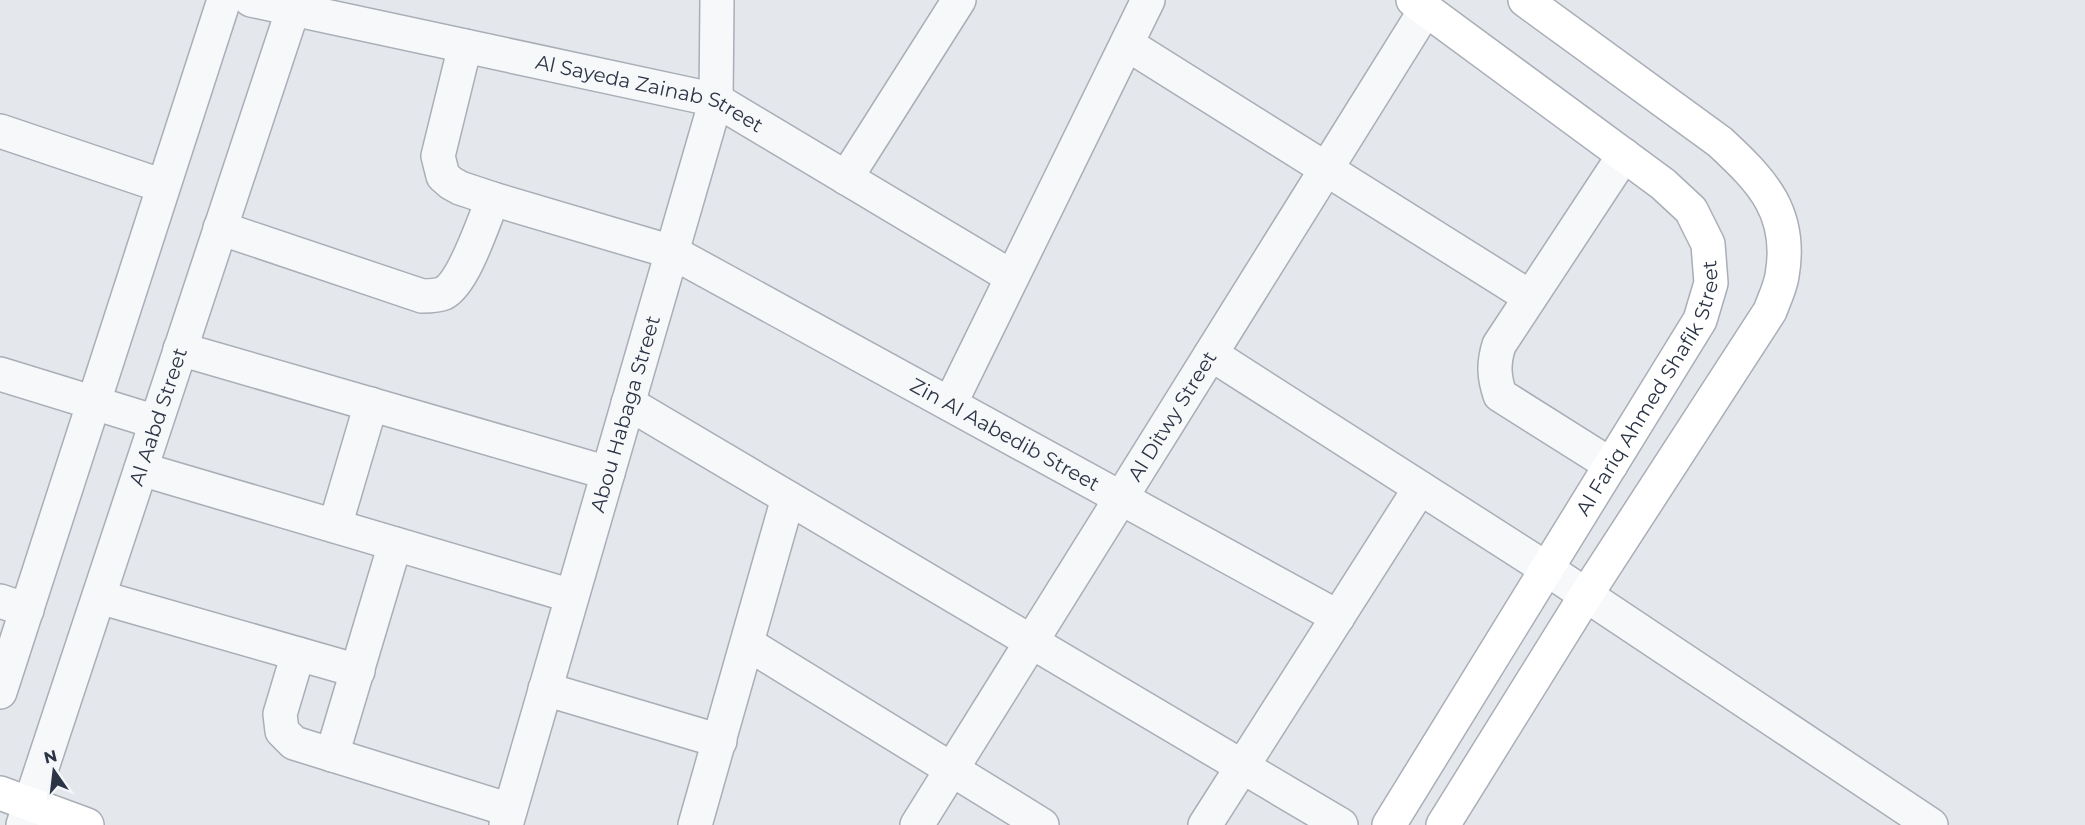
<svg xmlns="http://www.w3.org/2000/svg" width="2085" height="825" font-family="Montserrat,sans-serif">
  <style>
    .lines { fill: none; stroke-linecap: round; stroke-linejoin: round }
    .street-casing { stroke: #a9aeb7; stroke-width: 36 }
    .secondary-casing { stroke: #a9aeb7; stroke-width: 36 }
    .street { stroke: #f7f8fa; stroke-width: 33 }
    .secondary { stroke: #fff; stroke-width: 33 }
    .labels { text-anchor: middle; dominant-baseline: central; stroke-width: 6; stroke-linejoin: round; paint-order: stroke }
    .street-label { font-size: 20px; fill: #2b3445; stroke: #f4f6f9 }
  </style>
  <rect width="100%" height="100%" fill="#e4e7ec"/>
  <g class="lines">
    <defs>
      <g id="street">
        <path id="s1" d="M 251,0 L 716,100 L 1012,277"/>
        <polyline points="1127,44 1530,297"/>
        <path id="s2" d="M 465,46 L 438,156 L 443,176 L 451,183 L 460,188 L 493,199 L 672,252 L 1338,617"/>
        <polyline points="0,131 163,186"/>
        <polyline points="846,178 959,0"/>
        <path d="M 220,228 L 422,296 C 429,296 437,296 444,293 C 465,281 483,222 493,199"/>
        <polyline points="180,349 608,473"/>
        <polyline points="1211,354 1547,569 1931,825"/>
        <polyline points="0,374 156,422"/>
        <polyline points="628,403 1341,825"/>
        <polyline points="950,404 1148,0"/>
        <path d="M 1611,465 L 1500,395 C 1494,377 1493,364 1499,345 L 1624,155"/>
        <polyline points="141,469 572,596"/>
        <polyline points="335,526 371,404"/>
        <polyline points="99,597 358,671"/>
        <polyline points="0,601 27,610"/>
        <polyline points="748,644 1042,825"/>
        <polyline points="298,654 280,714 282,731 294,743 510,810"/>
        <polyline points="545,689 720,741"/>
        <polyline points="0,692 224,0"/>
        <polyline points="332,755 395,544"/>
        <path id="s3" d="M 23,825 L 293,9"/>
        <path id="s4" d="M 506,825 L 716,100 L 717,0"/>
        <polyline points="695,825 788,498"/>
        <path id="s5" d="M 917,825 L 1426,9"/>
        <polyline points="1205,825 1420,488"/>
      </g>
      <g id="secondary">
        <polyline points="0,793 87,825"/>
        <path id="s6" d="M 1389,825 L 1700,320 L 1711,283 L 1708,244 L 1691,210 L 1663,184 L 1413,0"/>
        <path d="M 1443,825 L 1586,595 L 1770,311 C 1774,300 1780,288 1782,276 C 1793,213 1763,182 1720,142 L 1525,0"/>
      </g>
    </defs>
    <use href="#street" class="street-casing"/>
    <use href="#secondary" class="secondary-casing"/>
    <use href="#street" class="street"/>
    <use href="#secondary" class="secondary"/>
  </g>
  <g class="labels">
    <g class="street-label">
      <text stroke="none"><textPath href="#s1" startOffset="410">Al Sayeda Zainab Street</textPath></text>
      <text stroke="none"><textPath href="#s6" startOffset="510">Al Fariq Ahmed Shafik Street</textPath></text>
      <text stroke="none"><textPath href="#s4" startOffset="428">Abou Habaga Street</textPath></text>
      <text stroke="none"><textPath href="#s3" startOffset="430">Al Aabd Street</textPath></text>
      <text stroke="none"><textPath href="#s5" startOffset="482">Al Ditwy Street</textPath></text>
      <text stroke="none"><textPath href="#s2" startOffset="756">Zin Al Aabedib Street</textPath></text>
    </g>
  </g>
  <g transform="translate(54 771) rotate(346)" stroke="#f4f6f9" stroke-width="4.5" paint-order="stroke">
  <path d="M0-4.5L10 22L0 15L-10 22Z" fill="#2b3445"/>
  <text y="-9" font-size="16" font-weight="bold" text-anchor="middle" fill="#2b3445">N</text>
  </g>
</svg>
